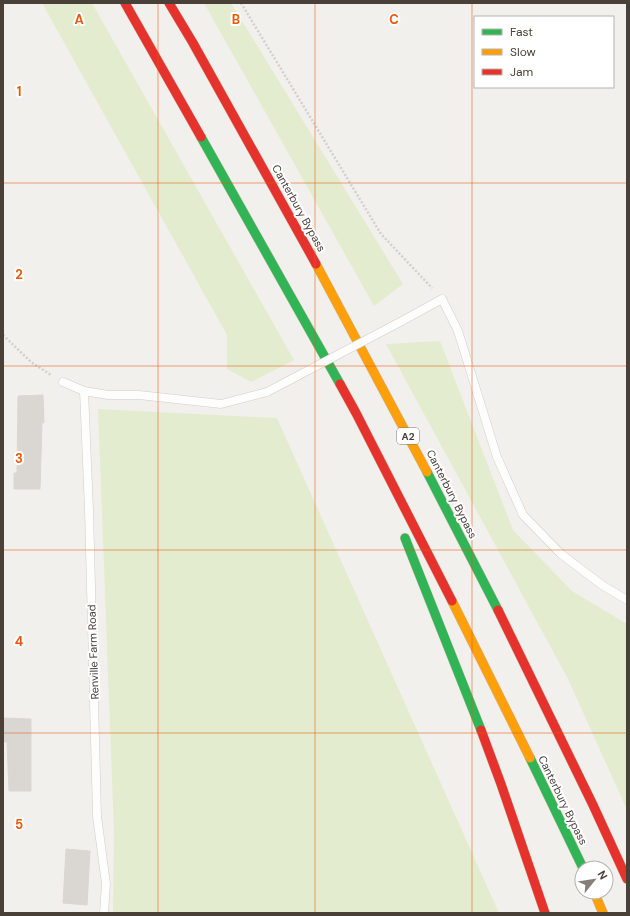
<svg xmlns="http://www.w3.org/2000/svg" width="630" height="916" font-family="'DM Sans',sans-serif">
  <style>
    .green { fill: #e3ecce }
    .building { fill: #dad7d3; stroke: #dad7d3 }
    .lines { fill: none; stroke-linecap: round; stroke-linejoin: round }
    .lane-casing { stroke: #d0cdca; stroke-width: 9 }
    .fast-casing { stroke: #c9baa8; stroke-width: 10 }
    .slow-casing { stroke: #c9baa8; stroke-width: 10 }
    .jam-casing { stroke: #c9baa8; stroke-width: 10 }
    .path { stroke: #d2d0cb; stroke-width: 2.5; stroke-dasharray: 2 2; stroke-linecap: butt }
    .lane { stroke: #fdfdfc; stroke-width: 8 }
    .fast { stroke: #30b455; stroke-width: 9 }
    .slow { stroke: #ff9f0a; stroke-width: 9 }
    .jam { stroke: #e5322d; stroke-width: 9 }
    .lane-bridge-casing { stroke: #d0cdca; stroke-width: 9; stroke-linecap: butt }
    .lane-bridge { stroke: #fdfdfc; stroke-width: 8 }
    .grid { fill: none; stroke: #e8590c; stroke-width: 1; stroke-opacity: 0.55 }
    .labels { text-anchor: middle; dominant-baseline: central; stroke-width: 4; stroke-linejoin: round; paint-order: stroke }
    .shield { fill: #fff; stroke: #807974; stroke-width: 1 }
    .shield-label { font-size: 10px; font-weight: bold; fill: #494038 }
    .street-label { font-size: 11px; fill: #494038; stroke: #fff }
    .grid-label { font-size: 13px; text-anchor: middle; font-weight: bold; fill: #e8590c; stroke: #fff; stroke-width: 4; stroke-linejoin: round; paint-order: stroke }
  </style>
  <rect width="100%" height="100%" fill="#f2f0ed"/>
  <g class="green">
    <polygon points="42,3 92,3 294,360 251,382 227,369 227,335"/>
    <polygon points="204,3 231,3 403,284 374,306"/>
    <polygon points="440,341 513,530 572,591 627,624 627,810 568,679 386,344"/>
    <polygon points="98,409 277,418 499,913 113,913 114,832"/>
  </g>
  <g class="building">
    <polygon points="43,395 44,423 42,422 40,489 14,489 14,473 17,473 18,396"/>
    <polygon points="3,718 31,719 31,791 9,791 7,742 3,742"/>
    <polygon points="66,849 90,851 87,905 63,903"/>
  </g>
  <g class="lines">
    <defs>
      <g id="lane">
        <polyline points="402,321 442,299 458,331 497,457 523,515 561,554 602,585 627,600"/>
        <polyline points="63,382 84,391 108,395 139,395 221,404 267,392"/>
        <polyline points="84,391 89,510 97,816 106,884 104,913"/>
      </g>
      <g id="fast">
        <polyline points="201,137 340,384"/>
        <polyline points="427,472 498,610"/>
        <polyline points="405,538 481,730"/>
        <polyline points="530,758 583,868"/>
      </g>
      <g id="slow">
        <polyline points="316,264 427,472"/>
        <polyline points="452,601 530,758"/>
        <polyline points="594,892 603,913"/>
      </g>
      <g id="jam">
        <polyline points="125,3 201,137"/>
        <polyline points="169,3 193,43 316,264"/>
        <polyline points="340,384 356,413 452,601"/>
        <polyline points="498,610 593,805 627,879"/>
        <polyline points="481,730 501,784 545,913"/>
      </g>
    </defs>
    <use href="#lane" class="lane-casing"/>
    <use href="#fast" class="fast-casing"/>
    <use href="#slow" class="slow-casing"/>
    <use href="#jam" class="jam-casing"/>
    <g class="path">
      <polyline points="241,3 381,234 432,288"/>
      <polyline points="3,335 31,362 51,375"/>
    </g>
    <use href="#lane" class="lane"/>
    <use href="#fast" class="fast"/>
    <use href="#slow" class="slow"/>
    <use href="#jam" class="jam"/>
    <defs>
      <polyline id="lane-bridge" points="267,392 402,321"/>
    </defs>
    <use href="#lane-bridge" class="lane-bridge-casing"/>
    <use href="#lane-bridge" class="lane-bridge"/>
  </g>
  <path class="grid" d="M 158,3 L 158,913M 315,3 L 315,913M 472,3 L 472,913M 3,183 L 627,183M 3,366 L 627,366M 3,550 L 627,550M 3,733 L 627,733"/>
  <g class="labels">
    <rect class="shield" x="397" y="428" width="22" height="16" rx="3"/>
    <g class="shield-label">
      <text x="408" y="436">A2</text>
    </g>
    <g class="street-label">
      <text transform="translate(299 208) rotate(61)">Canterbury Bypass</text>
      <text transform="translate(452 494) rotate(63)">Canterbury Bypass</text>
      <text transform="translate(93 652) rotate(-92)">Renville Farm Road</text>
      <text transform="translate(563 800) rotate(64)">Canterbury Bypass</text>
    </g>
  </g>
  <g class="grid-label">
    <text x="79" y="24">A</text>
    <text x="236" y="24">B</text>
    <text x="394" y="24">C</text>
    <text x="19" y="96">1</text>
    <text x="19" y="279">2</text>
    <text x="19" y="463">3</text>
    <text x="19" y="646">4</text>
    <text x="19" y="829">5</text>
  </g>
  <rect width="630" height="916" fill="none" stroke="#494038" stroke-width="8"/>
  <rect x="474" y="16" width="140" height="72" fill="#ffffff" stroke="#b6b3af"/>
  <rect x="482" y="29" width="20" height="6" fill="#30b455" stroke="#b6b3af"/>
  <text x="510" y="36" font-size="12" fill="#494038">Fast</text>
  <rect x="482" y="49" width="20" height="6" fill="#ff9f0a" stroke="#b6b3af"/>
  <text x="510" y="56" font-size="12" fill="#494038">Slow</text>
  <rect x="482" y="69" width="20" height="6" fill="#e5322d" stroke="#b6b3af"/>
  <text x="510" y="76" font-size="12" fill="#494038">Jam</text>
  <g transform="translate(594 880) rotate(60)"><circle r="19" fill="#ffffff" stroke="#b6b3af"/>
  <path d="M0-3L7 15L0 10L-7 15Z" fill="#847e77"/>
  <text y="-6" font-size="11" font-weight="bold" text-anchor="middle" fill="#494038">N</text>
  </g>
</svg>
